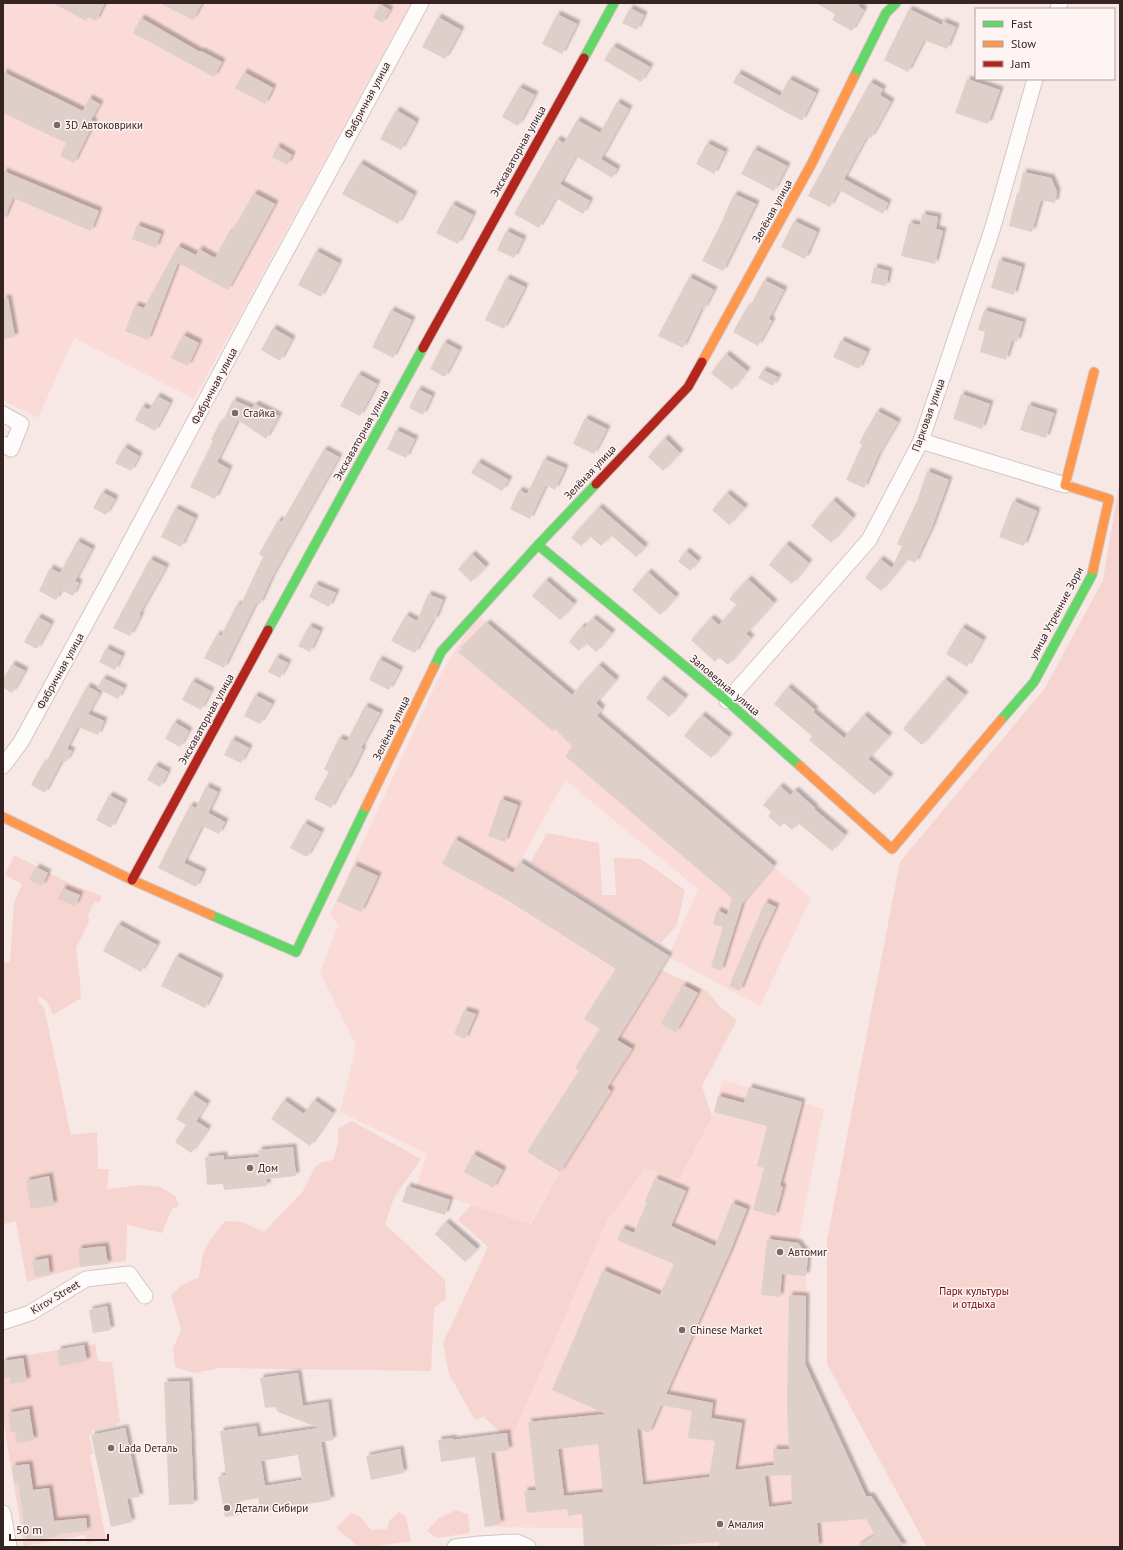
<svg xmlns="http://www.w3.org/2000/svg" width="1123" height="1550" font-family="'PT Sans',sans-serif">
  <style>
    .built { fill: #fadbd7; fill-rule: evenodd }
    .green { fill: #f6d4cf }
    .building { fill: #decfca; fill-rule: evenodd; filter: url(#shadow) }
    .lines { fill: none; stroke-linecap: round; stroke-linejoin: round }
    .street-casing { stroke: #d4c5c3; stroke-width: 17 }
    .fast-casing { stroke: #d4c5c3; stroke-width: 11 }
    .slow-casing { stroke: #d4c5c3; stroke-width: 11 }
    .jam-casing { stroke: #d4c5c3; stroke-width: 11 }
    .street { stroke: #fefcfb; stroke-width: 15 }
    .fast { stroke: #63d668; stroke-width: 9 }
    .slow { stroke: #ff974d; stroke-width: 9 }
    .jam { stroke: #b3261e; stroke-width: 9 }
    .poi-dot { fill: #796967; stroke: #fef4f3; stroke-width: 1.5 }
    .labels { text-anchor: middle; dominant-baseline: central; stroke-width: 3; stroke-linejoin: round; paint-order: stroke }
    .street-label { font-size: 11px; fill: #352422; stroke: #fef4f3 }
    .poi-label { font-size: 11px; fill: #352422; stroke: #fef4f3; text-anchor: start }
    .park-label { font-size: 11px; fill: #730009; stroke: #fef4f3 }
  </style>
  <defs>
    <filter id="shadow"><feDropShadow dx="3.5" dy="-3.5" stdDeviation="1" flood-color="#0004"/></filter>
  </defs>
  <rect width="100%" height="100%" fill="#f7e8e6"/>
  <g class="built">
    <polygon points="3,3 411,3 194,399 74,338 38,418 3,400"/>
    <path d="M 479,616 L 811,898 L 760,1006 L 669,957 L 617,1039 L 632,1049 L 607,1089 L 611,1091 L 560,1172 L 530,1224 L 416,1187 L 427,1154 L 340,1112 L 356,1045 L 320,972 L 338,926 L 330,914 L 438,679 L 467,631 ZM 565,780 L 698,889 L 669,956 L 520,862 Z"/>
    <polygon points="723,1080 824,1109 798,1243 808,1256 806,1276 805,1364 859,1480 871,1496 904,1547 584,1547 583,1528 485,1527 472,1438 514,1432 607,1221 645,1167 712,1117"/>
  </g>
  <g class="green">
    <polygon points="1120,480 1120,1547 927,1547 827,1364 827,1240 900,862 1045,688 1103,580"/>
    <polygon points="547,833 599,843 602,895 616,895 614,858 641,859 685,890 677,925 661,943 596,905 531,862"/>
    <polygon points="14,855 75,886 102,896 99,903 95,901 88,915 89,921 76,948 80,981 81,998 53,1015 47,1002 38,995 39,1002 44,1007 71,1135 97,1132 98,1169 109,1169 107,1189 142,1185 161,1187 176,1197 179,1206 172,1209 162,1233 127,1225 126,1261 80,1267 27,1282 16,1221 3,1224 3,963 10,962 14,903 22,884 5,875"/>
    <polygon points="661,970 707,991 720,1007 737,1020 702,1086 712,1117 679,1179 645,1168 607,1221 514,1432 502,1434 484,1417 475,1420 449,1374 443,1343 488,1247 458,1220 471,1205 531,1224 560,1172 611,1091 607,1088 632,1049 617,1040"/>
    <polygon points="352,1121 421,1159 394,1198 385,1224 445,1280 446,1299 434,1308 431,1371 220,1368 194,1373 175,1367 173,1348 181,1330 171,1295 182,1285 199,1277 203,1253 210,1240 225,1221 242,1222 264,1232 303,1191 315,1167 320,1163 333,1160 338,1143 338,1129"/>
    <polygon points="95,1344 98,1361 112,1362 120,1422 116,1424 116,1426 92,1430 92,1434 89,1435 93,1454 90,1455 106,1539 87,1543 85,1535 24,1546 3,1418 3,1359"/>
    <polygon points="456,1510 463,1513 468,1514 470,1533 437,1538 427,1531 439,1518"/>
    <polygon points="399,1512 406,1517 411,1541 370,1547 359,1547 336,1528 351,1513 361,1517 371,1530 387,1529 390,1520"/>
  </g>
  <g class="building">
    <polygon points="53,3 105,3 96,21 88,17 86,21"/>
    <polygon points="159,3 202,3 193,20"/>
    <polygon points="816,3 860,3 858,6 864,10 852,31 832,20 835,14"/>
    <polygon points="380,4 390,10 382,23 373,17"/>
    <polygon points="630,8 644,15 637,30 622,23"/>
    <polygon points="909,9 942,25 942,21 956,27 947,49 924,40 908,72 884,60"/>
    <polygon points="557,14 577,24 562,54 542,44"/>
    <polygon points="438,17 461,30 445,59 422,47"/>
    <polygon points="141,18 200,52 201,51 222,62 214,77 133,33"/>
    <polygon points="613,46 650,67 641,82 604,60"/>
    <polygon points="3,72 83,111 89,98 100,104 91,120 94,122 74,163 60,156 66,143 3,113"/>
    <polygon points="244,72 273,88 265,104 235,88"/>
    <polygon points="738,73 780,96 789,79 816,93 802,121 733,83"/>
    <polygon points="967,79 1000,90 988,124 955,113"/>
    <polygon points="870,82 883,89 880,95 891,102 871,138 867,136 844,179 888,203 883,214 839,190 830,207 808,196"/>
    <polygon points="519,87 535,95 518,126 502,117"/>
    <polygon points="617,102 629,109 601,159 617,169 612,178 576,156 560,184 590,201 583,214 556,198 539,228 514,214 557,139 564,143 577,120 600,133"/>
    <polygon points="396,110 416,122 401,150 380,139"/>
    <polygon points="707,143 725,152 714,174 696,164"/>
    <polygon points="277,146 292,155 287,165 272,157"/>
    <polygon points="754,149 787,166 774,191 741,174"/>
    <polygon points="360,163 414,195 398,224 342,194"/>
    <polygon points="3,171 99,211 91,231 13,198 3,222"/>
    <polygon points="1023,172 1051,178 1057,192 1055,203 1041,200 1032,232 1009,226 1017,193 1019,193"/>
    <polygon points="254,193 275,204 228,290 178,263 148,340 125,331 135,305 144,308 178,246 196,255 199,249 215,258 229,232 231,233"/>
    <polygon points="734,194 756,204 723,271 702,261 724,218 723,218"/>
    <polygon points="452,204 473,215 458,244 436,233"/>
    <polygon points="922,214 938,217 936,229 943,231 935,264 901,256 909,223 920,225"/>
    <polygon points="794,221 817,232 805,259 781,247"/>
    <polygon points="137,225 161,234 156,248 132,239"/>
    <polygon points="506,231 523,239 514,258 497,250"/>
    <polygon points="316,251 339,263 321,297 298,285"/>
    <polygon points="999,260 1022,267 1014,295 991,288"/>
    <polygon points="874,267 889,271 886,286 871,283"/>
    <polygon points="689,277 714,290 704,309 702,308 683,348 658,336"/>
    <polygon points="506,278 525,287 504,329 485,320"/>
    <polygon points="764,280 784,290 769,319 772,321 758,346 733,332 747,307 749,308"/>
    <polygon points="8,298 15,337 3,339 3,299"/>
    <polygon points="391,310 412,320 393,358 372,347"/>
    <polygon points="984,310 1023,322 1017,342 1012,340 1006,360 980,352 985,332 978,330"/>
    <polygon points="273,328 292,339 280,361 261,350"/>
    <polygon points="183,335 199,343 188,366 171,358"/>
    <polygon points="841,340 867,352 859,369 833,357"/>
    <polygon points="444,342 459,350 445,377 430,369"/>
    <polygon points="726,354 747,371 732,390 711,373"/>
    <polygon points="763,370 778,377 773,386 758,378"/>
    <polygon points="358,374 377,384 360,416 340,406"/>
    <polygon points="418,389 432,396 423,415 409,408"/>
    <polygon points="961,394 990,404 982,429 953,419"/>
    <polygon points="157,396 170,403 155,431 135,420 142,406 149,410"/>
    <polygon points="233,400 252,408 255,404 279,416 266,439 238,420 217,462 229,469 215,499 190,487 213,441 211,440 220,422 222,423"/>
    <polygon points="1028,405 1054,413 1046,438 1020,430"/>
    <polygon points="877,411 898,422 879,454 864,488 846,480 862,445 859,443"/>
    <polygon points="585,418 607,429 594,454 573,444"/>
    <polygon points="396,430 415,439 406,458 387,449"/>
    <polygon points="665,438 680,453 663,471 648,457"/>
    <polygon points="124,447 139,456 131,471 115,463"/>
    <polygon points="324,449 339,457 272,577 260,604 256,603 224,668 204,658 217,634 221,636 237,604 240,606 263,557 259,554 278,520 282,522"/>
    <polygon points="544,459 565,468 555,490 546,485 530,519 510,509 519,490 527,494"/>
    <polygon points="478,462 509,480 502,491 471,473"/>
    <polygon points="927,471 949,480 932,527 915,563 907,559 881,591 865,578 880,559 892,568 902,546 897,544 917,501"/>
    <polygon points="102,492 115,499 106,515 93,508"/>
    <polygon points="727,493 745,508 729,525 712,510"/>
    <polygon points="833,500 853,518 831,543 811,526"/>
    <polygon points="1013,501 1037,511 1024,546 999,537"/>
    <polygon points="599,507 645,547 636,557 611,535 601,546 590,536 581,546 571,538"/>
    <polygon points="175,508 195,518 181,547 161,537"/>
    <polygon points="77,541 92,549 75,581 79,583 73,596 61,590 56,600 39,591 50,568 60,573"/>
    <polygon points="786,544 809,563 792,584 769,565"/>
    <polygon points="686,551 698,561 690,571 678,561"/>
    <polygon points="472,554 486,567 471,582 458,569"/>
    <polygon points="150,559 166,567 139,615 141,615 130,636 113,628"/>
    <polygon points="648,572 676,597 660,615 632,590"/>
    <polygon points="748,579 774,603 746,634 751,638 728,665 719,657 715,662 691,640 711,618 719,625 737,605 729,599"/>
    <polygon points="546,580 574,604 560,620 532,596"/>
    <polygon points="315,584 336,593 329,607 309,597"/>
    <polygon points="428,594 443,600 435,620 433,620 415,653 391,641 406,615 417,621"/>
    <polygon points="38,617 51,624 37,649 24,642"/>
    <polygon points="593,618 612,633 596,652 586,643 579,651 569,642 582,626 584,628"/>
    <polygon points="487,623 572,695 599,665 616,680 596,703 602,709 597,716 774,866 742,904 721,971 711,967 723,927 713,924 717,910 727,915 732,898 565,756 573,747 555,729 553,731 458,652"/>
    <polygon points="309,626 320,631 310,652 298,646"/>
    <polygon points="962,627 983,640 967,667 946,654"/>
    <polygon points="106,648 122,656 115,670 99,662"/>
    <polygon points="276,657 288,663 280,678 268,672"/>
    <polygon points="379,659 400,670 389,690 369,680"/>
    <polygon points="12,664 25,671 12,693 3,688 3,679"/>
    <polygon points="103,678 124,688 118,699 97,688"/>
    <polygon points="661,679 685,698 669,717 646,698"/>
    <polygon points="945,679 965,695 922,745 903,729"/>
    <polygon points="192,681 211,691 201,710 182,700"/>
    <polygon points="87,686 100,693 88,714 104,721 98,735 78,727 67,749 72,751 66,762 62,760 45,793 31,785 43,763 45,764"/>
    <polygon points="788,687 815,710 813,712 844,738 864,715 889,736 868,759 890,777 874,795 809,740 812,736 774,704"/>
    <polygon points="255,695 272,704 260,724 244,716"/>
    <polygon points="365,706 380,713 361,748 363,749 347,781 346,780 331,808 314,799 329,772 324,769 339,738 347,741"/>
    <polygon points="702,715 729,737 711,758 684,736"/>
    <polygon points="174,722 189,731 180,747 165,739"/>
    <polygon points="232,739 249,748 241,763 224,755"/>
    <polygon points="155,765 168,772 160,787 147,780"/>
    <polygon points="206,786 218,792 208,813 225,822 219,834 202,826 184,863 203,872 196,887 158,868 190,805 196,808"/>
    <polygon points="780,786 790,795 795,790 815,808 814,809 845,835 832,851 798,823 792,830 784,823 780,827 768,816 771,812 763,805"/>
    <polygon points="109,795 124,803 111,828 96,820"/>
    <polygon points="501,799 518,805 505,842 488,836"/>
    <polygon points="304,823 321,832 307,857 290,848"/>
    <polygon points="455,839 513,873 520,862 669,956 617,1040 632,1049 607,1088 611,1091 560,1172 527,1152 579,1071 575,1068 600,1029 584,1019 616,969 507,900 442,864"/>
    <polygon points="354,865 378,876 361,912 337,901"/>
    <polygon points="36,867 48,873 42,886 29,880"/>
    <polygon points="63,888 80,895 75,906 58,899"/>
    <polygon points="765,902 776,907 758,945 740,991 729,986"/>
    <polygon points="118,924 157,945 141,972 103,951"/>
    <polygon points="176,956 220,978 205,1008 161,986"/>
    <polygon points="683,985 698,993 676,1032 661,1024"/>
    <polygon points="464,1010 476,1014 465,1039 454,1034"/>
    <polygon points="749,1087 802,1102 780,1186 783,1187 775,1216 753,1210 764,1168 757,1166 767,1126 714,1112 718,1096 744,1103"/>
    <polygon points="192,1094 207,1104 196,1121 208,1129 191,1153 175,1142 186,1125 176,1119"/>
    <polygon points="284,1100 304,1114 314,1100 333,1113 310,1146 271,1119"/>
    <polygon points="293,1147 296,1176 267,1179 267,1186 224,1190 223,1184 207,1185 205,1157 224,1155 224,1160 259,1157 258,1150"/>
    <polygon points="473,1154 503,1170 493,1188 464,1172"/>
    <polygon points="49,1176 54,1205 31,1209 26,1181"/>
    <path d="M 655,1178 L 686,1191 L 671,1226 L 715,1246 L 732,1203 L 747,1209 L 730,1252 L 666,1394 L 713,1403 L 711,1418 L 742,1423 L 735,1470 L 774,1465 L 773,1449 L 789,1449 L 787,1404 L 789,1295 L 806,1296 L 805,1364 L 866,1496 L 871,1496 L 904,1547 L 856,1547 L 875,1535 L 866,1519 L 817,1523 L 819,1547 L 719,1547 L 719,1542 L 635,1547 L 584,1547 L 582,1514 L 568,1516 L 567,1509 L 527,1513 L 524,1491 L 536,1490 L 528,1422 L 606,1414 L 552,1390 L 603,1270 L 660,1295 L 674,1264 L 617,1240 L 622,1228 L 634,1233 L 647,1202 L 645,1201 ZM 661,1405 L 692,1411 L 688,1438 L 715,1441 L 709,1477 L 643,1485 L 637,1428 L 649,1433 ZM 598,1444 L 603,1492 L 564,1496 L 558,1449 ZM 791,1475 L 792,1504 L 769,1507 L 765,1476 Z"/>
    <polygon points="407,1186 450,1200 445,1215 402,1202"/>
    <polygon points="446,1222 477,1249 465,1262 435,1234"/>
    <polygon points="767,1239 798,1243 808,1256 806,1276 782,1274 780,1297 761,1295"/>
    <polygon points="105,1246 108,1264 80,1267 78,1249"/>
    <polygon points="48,1258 50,1275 35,1277 32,1261"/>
    <polygon points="107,1306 111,1330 93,1333 89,1310"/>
    <polygon points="84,1345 87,1361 60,1366 57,1350"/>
    <polygon points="23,1358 27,1381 11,1384 10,1377 3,1378 3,1361"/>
    <path d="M 298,1373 L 303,1406 L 328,1402 L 333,1440 L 321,1442 L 331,1500 L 261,1512 L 258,1498 L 236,1502 L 239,1515 L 225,1517 L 218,1477 L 226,1475 L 220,1431 L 256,1426 L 258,1437 L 319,1428 L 278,1412 L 275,1407 L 265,1408 L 260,1378 ZM 298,1455 L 302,1480 L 265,1486 L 261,1461 Z"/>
    <polygon points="189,1381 194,1504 169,1505 164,1382"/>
    <polygon points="29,1409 34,1440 17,1443 15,1432 11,1432 8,1413"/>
    <polygon points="125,1428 140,1497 127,1499 132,1522 111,1527 91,1435"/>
    <polygon points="507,1433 509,1450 491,1453 501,1524 485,1527 475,1457 441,1462 438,1440 453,1438 453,1440"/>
    <polygon points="400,1449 404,1473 371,1480 366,1456"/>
    <polygon points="29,1464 33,1490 49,1488 54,1521 86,1518 87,1531 56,1534 56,1537 26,1541 18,1482 14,1483 12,1466"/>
  </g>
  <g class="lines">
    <defs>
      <g id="street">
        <polyline points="1058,9 1060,3"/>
        <polyline points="3,414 21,424 11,449 3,444"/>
        <polyline points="921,441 1065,485"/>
        <polyline points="727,701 869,540 921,441 993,227 1035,79"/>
        <polyline points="3,766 21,742 120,561 254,310 421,3"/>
        <polyline points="3,1322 30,1313 86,1279 129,1274 145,1296"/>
        <polyline points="3,1513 9,1547"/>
        <polyline points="455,1547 479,1544 517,1542 528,1547"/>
      </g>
      <g id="fast">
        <polyline points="584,58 614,3"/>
        <polyline points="854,77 886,13 896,3"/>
        <polyline points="538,545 727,701 800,766"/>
        <polyline points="268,630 423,348"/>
        <polyline points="434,667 441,652 538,545 596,484"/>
        <polyline points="1001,720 1034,682 1092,575 1093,570"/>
        <polyline points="211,915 296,952 366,807"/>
      </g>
      <g id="slow">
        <polyline points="702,362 812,163 854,77"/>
        <polyline points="1093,570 1109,499 1065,485 1094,372"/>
        <polyline points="800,766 892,849 1001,720"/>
        <polyline points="366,807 434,667"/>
        <polyline points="3,817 132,880 211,915"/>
      </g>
      <g id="jam">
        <polyline points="423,348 584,58"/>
        <polyline points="596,484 688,387 702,362"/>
        <polyline points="132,880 268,630"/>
      </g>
    </defs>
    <use href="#street" class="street-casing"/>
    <use href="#fast" class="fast-casing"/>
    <use href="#slow" class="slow-casing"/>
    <use href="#jam" class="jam-casing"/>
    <use href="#street" class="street"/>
    <use href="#fast" class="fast"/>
    <use href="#slow" class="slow"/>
    <use href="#jam" class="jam"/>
  </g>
  <g class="poi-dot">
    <circle cx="57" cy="125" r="4"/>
    <circle cx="235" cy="413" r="4"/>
    <circle cx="250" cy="1168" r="4"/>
    <circle cx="780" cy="1252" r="4"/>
    <circle cx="682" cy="1330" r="4"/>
    <circle cx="111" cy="1448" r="4"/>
    <circle cx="227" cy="1508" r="4"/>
    <circle cx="720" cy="1524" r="4"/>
  </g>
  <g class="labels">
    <g class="street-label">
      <text transform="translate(367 100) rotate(-62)">Фабричная улица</text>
      <text transform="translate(518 151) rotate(-61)">Экскаваторная улица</text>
      <text transform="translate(772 211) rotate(-61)">Зелёная улица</text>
      <text transform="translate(214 386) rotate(-62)">Фабричная улица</text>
      <text transform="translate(928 415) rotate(-70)">Парковая улица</text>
      <text transform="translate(361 435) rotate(-61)">Экскаваторная улица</text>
      <text transform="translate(590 472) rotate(-47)">Зелёная улица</text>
      <text transform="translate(1056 613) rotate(-62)">улица Утренние Зори</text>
      <text transform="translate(60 671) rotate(-61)">Фабричная улица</text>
      <text transform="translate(725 685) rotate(40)">Заповедная улица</text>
      <text transform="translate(206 719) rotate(-61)">Экскаваторная улица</text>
      <text transform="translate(391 728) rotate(-64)">Зелёная улица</text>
      <text transform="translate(55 1297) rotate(-31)">Kirov Street</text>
    </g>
    <g class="poi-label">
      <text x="65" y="125">3D Автоковрики</text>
      <text x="243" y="413">Стайка</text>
      <text x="258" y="1168">Дом</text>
      <text x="788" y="1252">Автомиг</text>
      <text x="690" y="1330">Chinese Market</text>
      <text x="119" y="1448">Lada Dеталь</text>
      <text x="235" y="1508">Детали Сибири</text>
      <text x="728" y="1524">Амалия</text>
    </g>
    <g class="park-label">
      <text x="974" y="1291">Парк культуры<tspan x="974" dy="13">и отдыха</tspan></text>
    </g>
  </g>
  <rect width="1123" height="1550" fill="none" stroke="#352422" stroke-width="8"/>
  <rect x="975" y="8" width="140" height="72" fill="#fef4f3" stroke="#aea19f"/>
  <rect x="983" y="21" width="20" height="6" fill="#63d668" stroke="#aea19f"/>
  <text x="1011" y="28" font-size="12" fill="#352422">Fast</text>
  <rect x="983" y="41" width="20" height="6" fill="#ff974d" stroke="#aea19f"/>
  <text x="1011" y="48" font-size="12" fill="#352422">Slow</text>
  <rect x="983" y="61" width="20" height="6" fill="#b3261e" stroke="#aea19f"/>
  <text x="1011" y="68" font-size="12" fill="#352422">Jam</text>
  <path d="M10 1534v6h98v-6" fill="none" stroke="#352422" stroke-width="2"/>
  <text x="16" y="1534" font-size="12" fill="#352422" stroke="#fef4f3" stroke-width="3" paint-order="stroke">50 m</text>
</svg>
